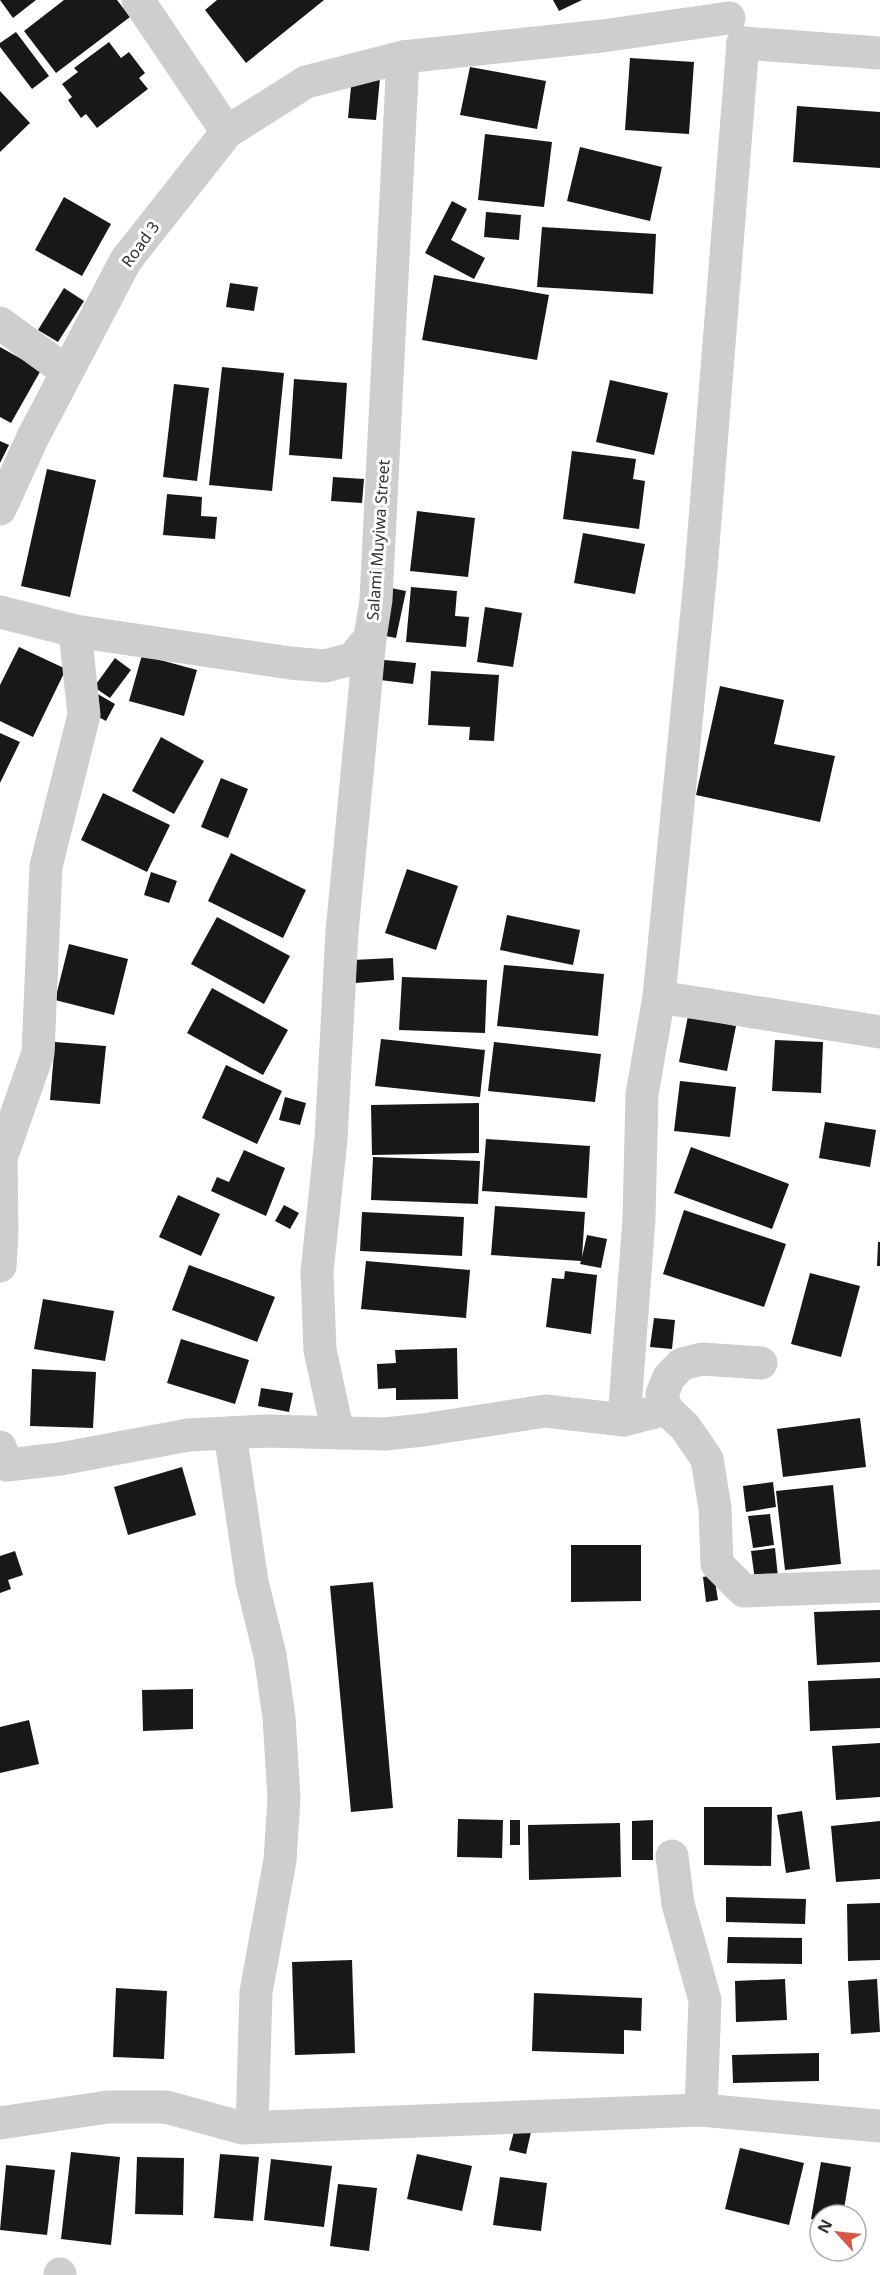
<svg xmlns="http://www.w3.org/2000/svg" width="880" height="2275" font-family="'Noto Sans',sans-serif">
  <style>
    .building { fill: #181818 }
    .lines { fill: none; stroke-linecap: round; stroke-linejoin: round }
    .minor { stroke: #cecece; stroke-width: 33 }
    .labels { text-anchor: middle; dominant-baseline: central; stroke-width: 6; stroke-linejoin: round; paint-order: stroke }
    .street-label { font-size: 16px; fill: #313131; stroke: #fff }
  </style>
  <rect width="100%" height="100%" fill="#fff"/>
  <g class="building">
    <polygon points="0,0 36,0 13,18"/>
    <polygon points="64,0 117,0 130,17 56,73 24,31"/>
    <polygon points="217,0 324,0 246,63 205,10"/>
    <polygon points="553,0 582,0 559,11"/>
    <polygon points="16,32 49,76 32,89 0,47 0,43"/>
    <polygon points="109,42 121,58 129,52 145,73 139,78 148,89 97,128 86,114 81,118 68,100 72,97 62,84 78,72 74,68"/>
    <polygon points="630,58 694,62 689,134 625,130"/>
    <polygon points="470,67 546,81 537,129 460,115"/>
    <polygon points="352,76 380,78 376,120 348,118"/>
    <polygon points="0,91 30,123 0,152"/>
    <polygon points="797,106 880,112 880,168 793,162"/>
    <polygon points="485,134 552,142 544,207 478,200"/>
    <polygon points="580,147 662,167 650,221 567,201"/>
    <polygon points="64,197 111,224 82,276 35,250"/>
    <polygon points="452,201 467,209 451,240 485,258 474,279 425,253"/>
    <polygon points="486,212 521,215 519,240 484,237"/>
    <polygon points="542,227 656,234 653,294 537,287"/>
    <polygon points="434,275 549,295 537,360 422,340"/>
    <polygon points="230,283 258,287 254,311 226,307"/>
    <polygon points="64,288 84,301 58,342 38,330"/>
    <polygon points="0,347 41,370 11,423 0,417"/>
    <polygon points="222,367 284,373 272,491 209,485"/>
    <polygon points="294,379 347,383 342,459 289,455"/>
    <polygon points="610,380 668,393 654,455 596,442"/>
    <polygon points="174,384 209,388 197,481 163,477"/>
    <polygon points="0,441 9,445 0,463"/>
    <polygon points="572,451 636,459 633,479 645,481 639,529 563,519"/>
    <polygon points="47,469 96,480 70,597 21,586"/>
    <polygon points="333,477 364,479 362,503 331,501"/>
    <polygon points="167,494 202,497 201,516 217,517 215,539 163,535"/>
    <polygon points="417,511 475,518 468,577 410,571"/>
    <polygon points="583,533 645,544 635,594 574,583"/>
    <polygon points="386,587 406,591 396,638 375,634"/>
    <polygon points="411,587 457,591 455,616 469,617 466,647 406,642"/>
    <polygon points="485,607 522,613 513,667 477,662"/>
    <polygon points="19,647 66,669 33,737 0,721 0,685"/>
    <polygon points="142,655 197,670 184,716 129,701"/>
    <polygon points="115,658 131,670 110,698 94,687"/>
    <polygon points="374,659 416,663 413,684 372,679"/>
    <polygon points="431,671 499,675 494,741 469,740 470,727 428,725"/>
    <polygon points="720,686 784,700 774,744 835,756 820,822 696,795"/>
    <polygon points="96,693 115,704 106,721 87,711"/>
    <polygon points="0,733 20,742 0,783"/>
    <polygon points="161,737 204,761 174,814 132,791"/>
    <polygon points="221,778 248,789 228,838 201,827"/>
    <polygon points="103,793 170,825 147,872 81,840"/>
    <polygon points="231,853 306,890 283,938 208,901"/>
    <polygon points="407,869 458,886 436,950 385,933"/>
    <polygon points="151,872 177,881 169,903 144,895"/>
    <polygon points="507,915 580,930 573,965 500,950"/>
    <polygon points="217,917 290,956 264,1004 191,964"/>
    <polygon points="69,944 128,959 114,1015 55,1000"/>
    <polygon points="393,958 394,980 355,983 353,960"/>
    <polygon points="504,965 604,974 598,1036 497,1026"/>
    <polygon points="402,977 487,980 485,1033 399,1030"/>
    <polygon points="212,988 288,1030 263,1075 187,1033"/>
    <polygon points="688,1016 736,1026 727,1071 679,1062"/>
    <polygon points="381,1039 485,1050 480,1097 375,1086"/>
    <polygon points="775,1040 823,1042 821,1093 772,1091"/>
    <polygon points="55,1042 106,1046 100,1104 50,1100"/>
    <polygon points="494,1042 601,1054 595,1102 488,1091"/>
    <polygon points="226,1065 282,1091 257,1144 202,1118"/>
    <polygon points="680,1081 736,1087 730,1137 674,1131"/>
    <polygon points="285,1097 306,1103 300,1125 279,1120"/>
    <polygon points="479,1103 479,1153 372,1155 371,1105"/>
    <polygon points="825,1122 876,1130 870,1167 819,1158"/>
    <polygon points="486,1139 590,1146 587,1198 482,1191"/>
    <polygon points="691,1147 789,1184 772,1229 674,1193"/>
    <polygon points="244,1150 285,1168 266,1216 211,1191 217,1177 229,1182"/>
    <polygon points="373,1157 480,1161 478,1204 371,1200"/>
    <polygon points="178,1195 220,1214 201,1256 159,1237"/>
    <polygon points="284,1205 299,1213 290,1229 275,1221"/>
    <polygon points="495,1206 585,1212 582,1257 587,1235 607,1239 601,1268 580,1264 581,1261 491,1255"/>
    <polygon points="684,1210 786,1244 764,1307 663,1274"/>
    <polygon points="362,1212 464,1217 462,1256 360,1251"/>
    <polygon points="878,1242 880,1242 880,1266 877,1266"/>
    <polygon points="366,1261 470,1270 466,1318 361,1309"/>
    <polygon points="189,1265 275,1297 257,1342 172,1310"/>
    <polygon points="565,1271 597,1275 591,1334 546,1327 552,1278 564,1279"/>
    <polygon points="810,1273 860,1286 841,1357 791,1344"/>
    <polygon points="43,1299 114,1311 105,1361 34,1349"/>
    <polygon points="654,1318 675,1320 672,1349 650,1347"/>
    <polygon points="181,1339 249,1360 235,1404 167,1383"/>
    <polygon points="457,1348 458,1399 396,1400 396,1388 378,1389 377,1364 396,1363 395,1350"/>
    <polygon points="32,1369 96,1372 93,1428 30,1426"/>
    <polygon points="261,1388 293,1393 289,1412 258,1406"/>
    <polygon points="860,1418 866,1467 783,1477 777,1429"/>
    <polygon points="182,1467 196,1515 128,1535 114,1487"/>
    <polygon points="773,1482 776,1507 746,1512 743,1486"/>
    <polygon points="833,1485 841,1564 785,1570 776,1491"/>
    <polygon points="770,1514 774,1545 753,1548 748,1516"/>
    <polygon points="571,1545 641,1545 641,1601 571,1602"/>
    <polygon points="775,1548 778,1577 755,1580 751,1551"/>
    <polygon points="15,1551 23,1575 8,1580 11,1589 0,1593 0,1556"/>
    <polygon points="714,1575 718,1600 706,1602 703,1577"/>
    <polygon points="373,1582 393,1808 351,1812 330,1586"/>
    <polygon points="880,1610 880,1662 817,1665 814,1612"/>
    <polygon points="880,1678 880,1728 810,1731 808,1681"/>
    <polygon points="193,1689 193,1729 143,1731 142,1690"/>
    <polygon points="29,1720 39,1764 0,1773 0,1727"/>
    <polygon points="880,1743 880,1797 836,1800 832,1746"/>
    <polygon points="704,1807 772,1807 771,1866 704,1865"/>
    <polygon points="802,1811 810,1869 786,1873 777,1815"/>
    <polygon points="458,1819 503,1820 502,1858 457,1857"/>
    <rect x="510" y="1820" width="10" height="25"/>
    <polygon points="653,1820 653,1860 632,1860 632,1821"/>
    <polygon points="880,1821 880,1879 836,1882 831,1826"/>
    <polygon points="620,1823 621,1877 529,1880 528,1825"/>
    <polygon points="726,1897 806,1899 805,1924 726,1922"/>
    <polygon points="880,1903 880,1960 848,1961 847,1904"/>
    <polygon points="728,1937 802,1938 802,1964 727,1963"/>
    <polygon points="352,1960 355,2053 295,2055 292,1962"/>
    <polygon points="785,1979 787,2020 736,2022 735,1981"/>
    <polygon points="877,1979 880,2032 851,2034 848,1981"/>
    <polygon points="116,1988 167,1991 164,2059 113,2057"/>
    <polygon points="534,1993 642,1998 641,2031 624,2030 624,2054 532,2051"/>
    <polygon points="819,2053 819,2081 733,2083 732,2055"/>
    <polygon points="515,2128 531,2132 526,2154 509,2150"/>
    <polygon points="740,2148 804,2163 789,2225 725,2209"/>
    <polygon points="71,2152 120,2157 111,2245 61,2239"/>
    <polygon points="220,2154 259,2157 253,2221 214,2218"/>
    <polygon points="417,2154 472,2166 462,2211 407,2199"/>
    <polygon points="137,2157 184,2158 183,2215 135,2214"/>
    <polygon points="271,2159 332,2166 324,2227 264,2220"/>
    <polygon points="821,2162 851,2167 843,2215 820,2215 820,2221 811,2219"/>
    <polygon points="6,2165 55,2170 47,2235 0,2230"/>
    <polygon points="500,2177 547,2183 541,2231 493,2225"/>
    <polygon points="338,2184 377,2188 369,2251 330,2246"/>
  </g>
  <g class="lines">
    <g class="minor">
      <polyline points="743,43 880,53"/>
      <polyline points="227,132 306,82 403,57 602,36 729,18"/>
      <polyline points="0,323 67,372"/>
      <polyline points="0,509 33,437 126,260 227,132 138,0"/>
      <polyline points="0,612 75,631 290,663 325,666 352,659 370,638 376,600 403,57"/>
      <polyline points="659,997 880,1032"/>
      <polyline points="0,1266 2,1231 1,1158 38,1053 46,866 84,715 75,631"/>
      <polyline points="666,1409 662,1394 669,1377 682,1364 702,1359 761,1363"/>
      <polyline points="624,1420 639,1219 642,1094 659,997 701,570 743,43"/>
      <polyline points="230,1433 252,1582 270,1655 279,1717 284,1799 280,1860 256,1992 252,2127"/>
      <polyline points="338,1433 320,1350 317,1272 331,1139 342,932 370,638"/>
      <polyline points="0,1447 7,1465 60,1459 188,1435 266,1431 385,1434 423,1430 545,1411 624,1420 666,1409 685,1427 707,1459 715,1508 717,1564 744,1591 880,1586"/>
      <polyline points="672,1856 678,1904 705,2000 701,2110"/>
      <polyline points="0,2123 108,2107 166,2107 243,2128 701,2110 880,2126"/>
      <polyline points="60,2274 60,2275"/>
    </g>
  </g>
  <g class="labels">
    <g class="street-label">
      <text transform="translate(140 244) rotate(-54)">Road 3</text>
      <text transform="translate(378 540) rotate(-86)">Salami Muyiwa Street</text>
    </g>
  </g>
  <g transform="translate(838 2233) rotate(297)"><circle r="28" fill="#ffffff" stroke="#adadad" stroke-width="1.5"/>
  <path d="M0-4.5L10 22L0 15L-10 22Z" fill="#d95643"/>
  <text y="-9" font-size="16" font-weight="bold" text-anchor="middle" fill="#313131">N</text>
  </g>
</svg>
